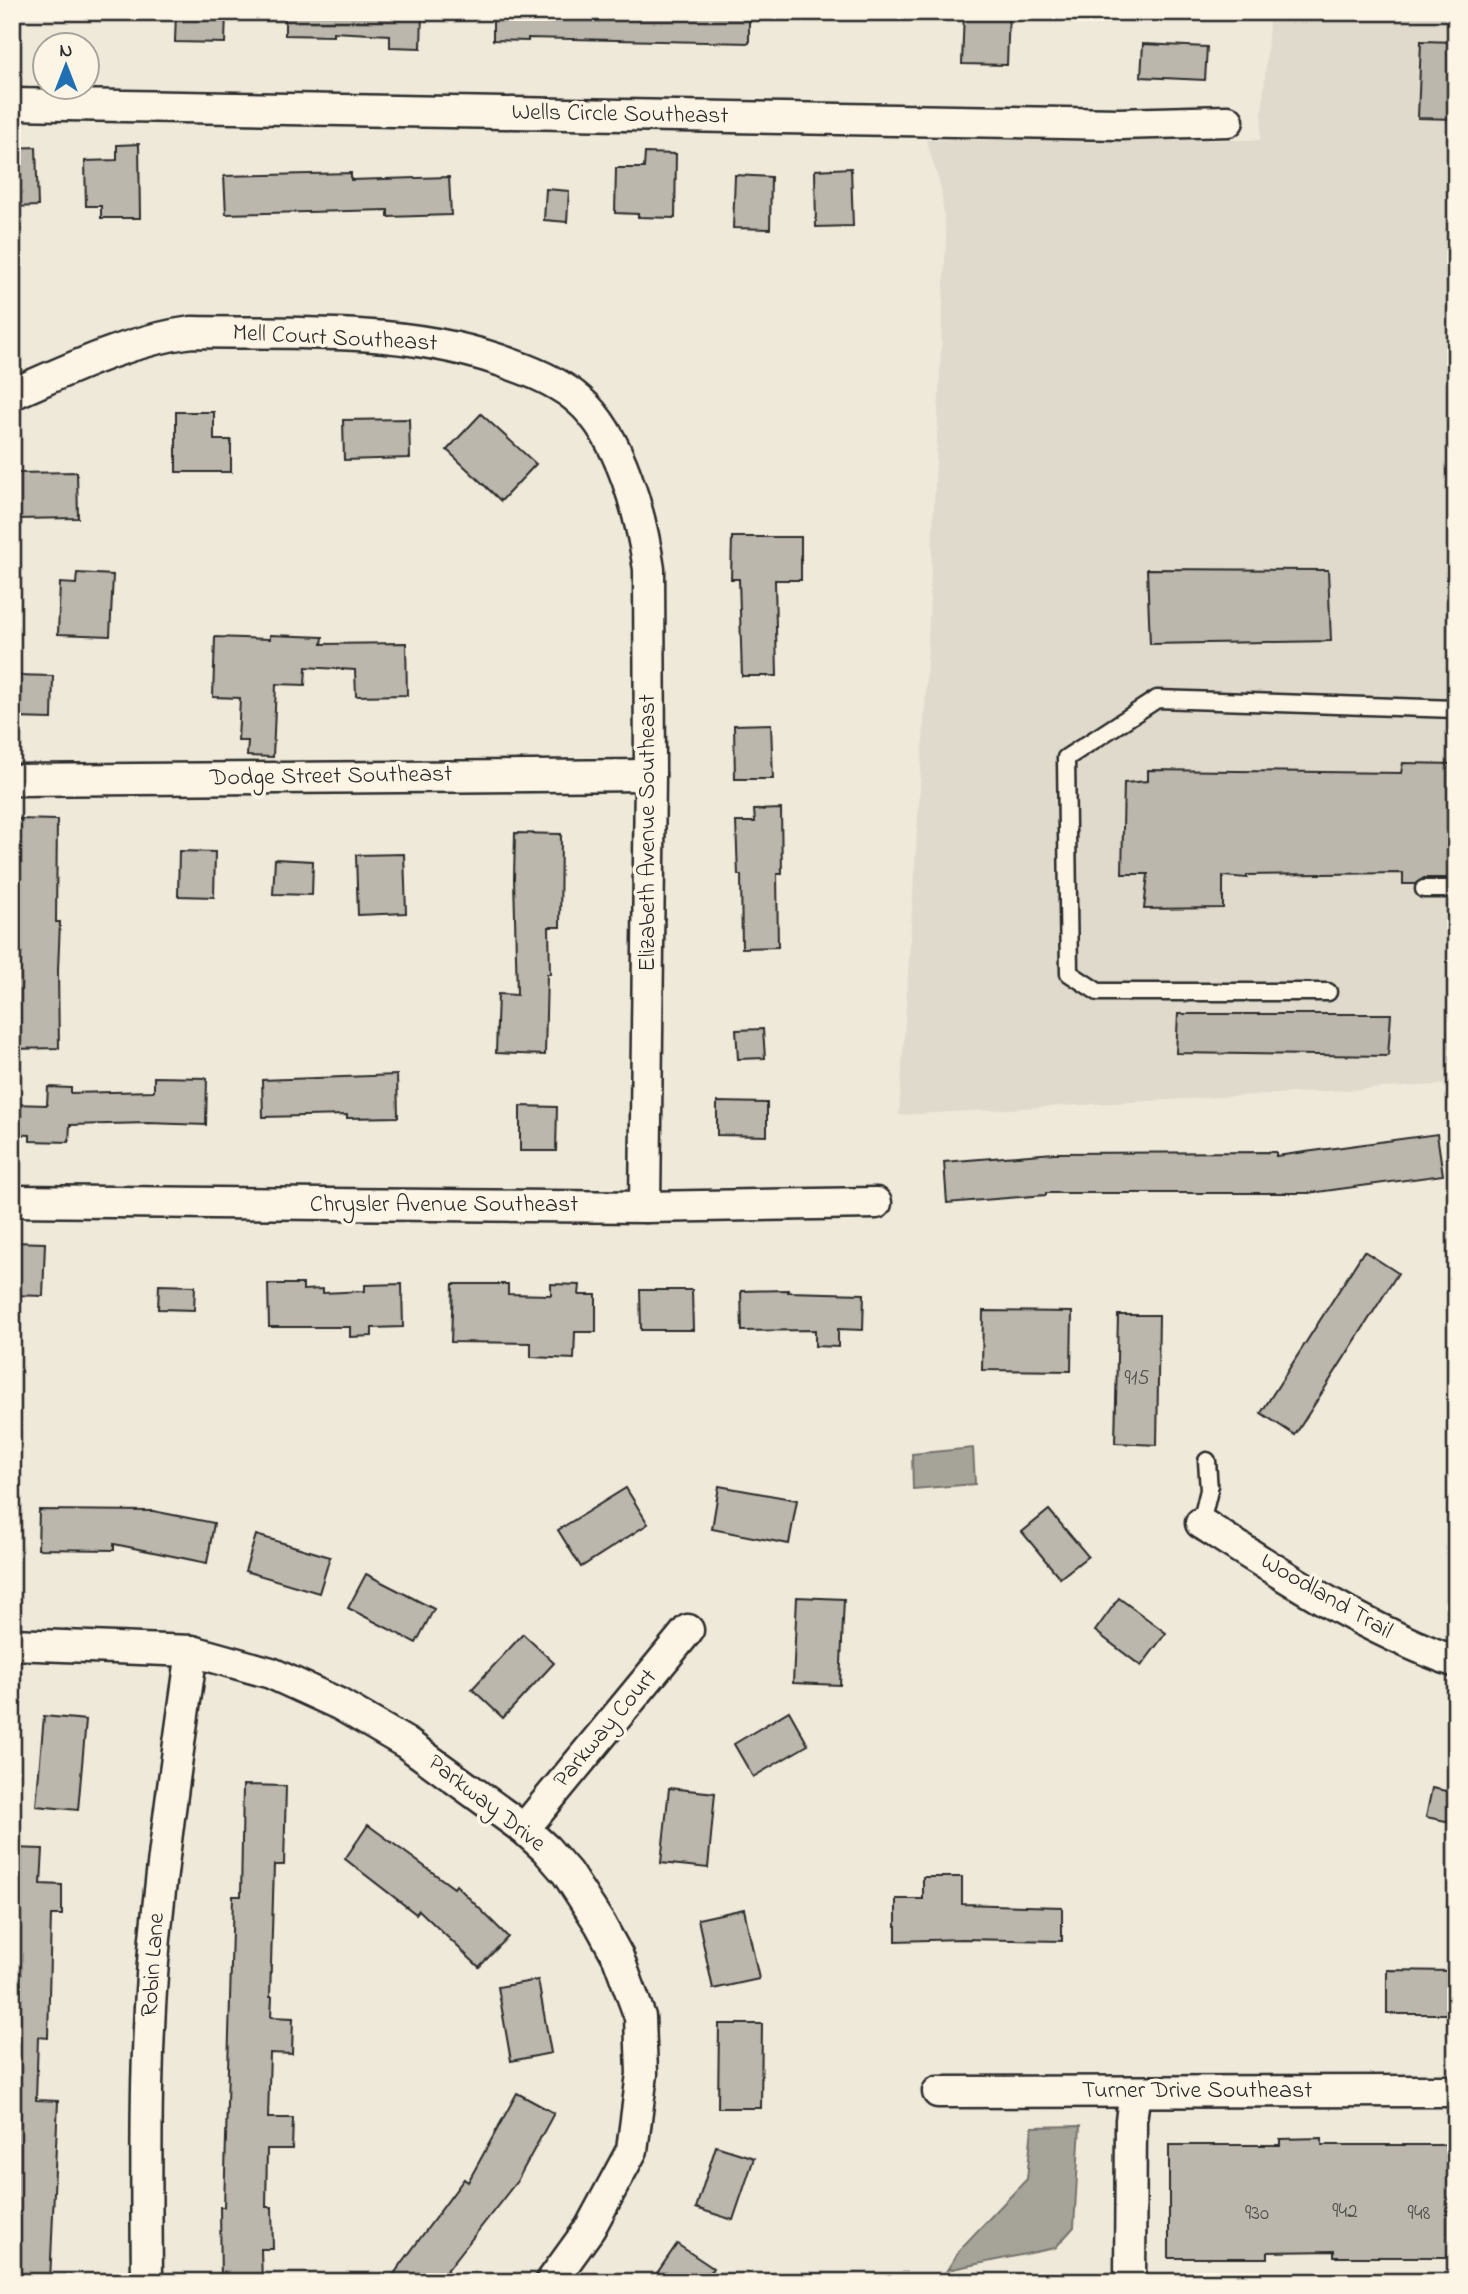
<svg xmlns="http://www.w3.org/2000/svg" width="1468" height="2294" font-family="'Indie Flower',sans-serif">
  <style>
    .built { fill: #e0dacc }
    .water { fill: #a6a399; stroke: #75736d; stroke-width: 2 }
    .building { fill: #bcb7ac; stroke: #2b2b2b; stroke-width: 2 }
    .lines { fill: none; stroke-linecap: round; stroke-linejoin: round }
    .lane-casing { stroke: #2b2b2b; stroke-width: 21 }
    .street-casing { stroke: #2b2b2b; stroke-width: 35 }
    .lane { stroke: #fcf5e5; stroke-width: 16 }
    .street { stroke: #fcf5e5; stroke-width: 30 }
    .labels { text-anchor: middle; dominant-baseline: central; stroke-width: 7; stroke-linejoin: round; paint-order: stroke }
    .number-label { font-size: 21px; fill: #4f4e4b }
    .street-label { font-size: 24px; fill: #2b2b2b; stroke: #fcf5e5 }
  </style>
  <rect width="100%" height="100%" fill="#efe9da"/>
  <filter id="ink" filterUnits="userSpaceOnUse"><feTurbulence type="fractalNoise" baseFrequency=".0143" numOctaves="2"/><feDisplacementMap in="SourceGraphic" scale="14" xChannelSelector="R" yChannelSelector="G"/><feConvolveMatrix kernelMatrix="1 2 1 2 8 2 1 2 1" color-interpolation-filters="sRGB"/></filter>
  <g filter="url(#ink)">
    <polygon class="built" points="1270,12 1456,12 1456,1084 899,1115 925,707 946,237 941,188 926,140 1260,140"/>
    <g class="water">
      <polygon points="973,1448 975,1484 913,1489 912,1454"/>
      <polygon points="1080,2126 1074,2227 1055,2248 947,2270 961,2248 1027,2179 1032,2127"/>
    </g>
    <g class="building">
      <polygon points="176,12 226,12 225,43 175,42"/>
      <polygon points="285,12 422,12 421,48 390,47 390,35 333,32 333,36 285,35"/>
      <polygon points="493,12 749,12 749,43 528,38 528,41 493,40"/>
      <polygon points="964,12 1009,12 1007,65 962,64"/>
      <polygon points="1421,41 1456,42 1456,119 1418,118"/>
      <polygon points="1143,44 1207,47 1205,80 1141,77"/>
      <polygon points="139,144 140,218 101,218 101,206 86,206 85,161 117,160 117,145"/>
      <polygon points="36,147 38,206 12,207 12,148"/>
      <polygon points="645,153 676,154 675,218 638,217 638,214 615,213 616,168 644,168"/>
      <polygon points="851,168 853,226 816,227 815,170"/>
      <polygon points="351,173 351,180 449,177 451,215 388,217 388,210 226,214 224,176"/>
      <polygon points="735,175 771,177 770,229 733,228"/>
      <polygon points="546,189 569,191 567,222 544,220"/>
      <polygon points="176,412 214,412 214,440 231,440 231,472 176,472"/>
      <polygon points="481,414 536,464 501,501 447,450"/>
      <polygon points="409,419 410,458 344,460 343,420"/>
      <polygon points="77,472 78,518 16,519 15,473"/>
      <polygon points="732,537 801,537 801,580 775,580 777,676 742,676 739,579 731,579"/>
      <polygon points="1147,569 1328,570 1331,641 1150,644"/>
      <polygon points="77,573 113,575 110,636 58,634 60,583 76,584"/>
      <polygon points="270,635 323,637 322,644 406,643 407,695 356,696 355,670 306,667 305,685 276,684 273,757 247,756 248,741 238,741 240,698 213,697 215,637 270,639"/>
      <polygon points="14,675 53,676 52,719 13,718"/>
      <polygon points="771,724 773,779 735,779 734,725"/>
      <polygon points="1403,763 1456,764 1456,878 1424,878 1415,884 1403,884 1403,873 1247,875 1247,878 1223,876 1223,908 1144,909 1148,874 1122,874 1124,783 1148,781 1148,770 1401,773"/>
      <polygon points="781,809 782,874 777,874 778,947 742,948 741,875 738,875 736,822 755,822 754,810"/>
      <polygon points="15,819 57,820 56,922 60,922 58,970 59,1048 12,1049"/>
      <polygon points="515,833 561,834 560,927 549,927 550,974 547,974 545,1055 496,1053 498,994 517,995 514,878"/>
      <polygon points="179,851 215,852 214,897 178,896"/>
      <polygon points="404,854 406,913 358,915 356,855"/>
      <polygon points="275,859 313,861 312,895 273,894"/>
      <polygon points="1178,1014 1391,1014 1388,1056 1176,1053"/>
      <polygon points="763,1029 765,1058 738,1059 736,1030"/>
      <polygon points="397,1075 398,1117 347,1118 347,1115 263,1117 262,1080"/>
      <polygon points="154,1077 207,1078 206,1125 148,1123 70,1125 69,1142 30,1141 30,1135 12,1134 12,1104 47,1105 48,1087 71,1088 71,1093 154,1091"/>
      <polygon points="717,1102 767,1103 767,1136 717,1135"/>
      <polygon points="520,1106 557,1107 556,1151 520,1151"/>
      <polygon points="1437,1134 1443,1175 1310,1193 1046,1193 1046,1195 947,1203 944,1162 1054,1153 1276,1152 1276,1156"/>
      <polygon points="12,1242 45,1243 43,1296 12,1295"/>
      <polygon points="1364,1251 1398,1273 1295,1435 1261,1413"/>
      <polygon points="268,1284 303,1284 303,1290 323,1289 323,1293 365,1291 365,1285 402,1284 403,1327 372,1328 372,1336 350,1337 350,1327 269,1327"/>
      <polygon points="453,1284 508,1284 508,1294 551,1295 551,1284 580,1285 579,1295 596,1295 596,1332 575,1332 574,1359 531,1357 531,1343 451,1342"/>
      <polygon points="159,1285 195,1286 194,1310 158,1309"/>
      <polygon points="640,1290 692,1290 693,1330 641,1330"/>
      <polygon points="788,1290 788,1292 864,1294 863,1330 838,1329 838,1347 815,1346 815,1330 742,1331 741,1291"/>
      <polygon points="983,1311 1072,1312 1071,1371 982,1370"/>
      <polygon points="1118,1315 1159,1315 1157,1445 1115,1443"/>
      <polygon points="719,1486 797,1500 789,1544 712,1529"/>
      <polygon points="626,1488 648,1524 581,1567 558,1530"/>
      <polygon points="39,1510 153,1511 214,1523 207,1563 114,1544 114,1550 38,1549"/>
      <polygon points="1049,1510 1088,1556 1060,1578 1022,1532"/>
      <polygon points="256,1535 330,1557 319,1593 245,1571"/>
      <polygon points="366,1574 434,1609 416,1643 348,1608"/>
      <polygon points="797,1597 844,1599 840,1685 793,1683"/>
      <polygon points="1119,1598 1166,1633 1141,1666 1095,1631"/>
      <polygon points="523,1634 554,1663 503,1718 472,1689"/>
      <polygon points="789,1711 808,1745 753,1777 734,1744"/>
      <polygon points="44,1716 86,1720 78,1810 36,1806"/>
      <polygon points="243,1785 286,1786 284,1865 274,1865 270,1997 272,1997 271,2017 293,2018 292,2054 270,2053 268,2118 293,2118 292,2149 267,2149 266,2207 272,2207 273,2249 261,2249 262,2282 221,2282 220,2207 224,2207 233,1896 241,1896"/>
      <polygon points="669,1788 715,1793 708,1868 661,1863"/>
      <polygon points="1432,1788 1456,1793 1456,1823 1426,1817"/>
      <polygon points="368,1825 454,1888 456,1885 508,1937 479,1967 419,1910 416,1914 345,1859"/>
      <polygon points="12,1848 43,1849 41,1884 62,1885 62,1915 51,1915 48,2038 38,2037 36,2100 58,2101 50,2282 13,2282 16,2231 13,2231 15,2200 12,2200"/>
      <polygon points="923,1877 962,1877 962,1904 1062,1907 1062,1941 962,1939 896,1941 896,1899 923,1899"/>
      <polygon points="744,1909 759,1979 713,1989 698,1919"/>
      <polygon points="1387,1970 1452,1971 1452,2014 1387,2014"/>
      <polygon points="538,1980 551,2053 511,2061 498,1987"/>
      <polygon points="719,2024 762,2024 761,2108 718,2108"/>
      <polygon points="517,2093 554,2113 517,2181 438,2282 388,2282 464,2179 468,2182"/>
      <polygon points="1322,2138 1322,2145 1456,2145 1456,2257 1334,2257 1334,2251 1268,2252 1268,2258 1169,2258 1169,2145 1280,2145 1280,2139"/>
      <polygon points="716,2146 754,2158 733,2220 696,2208"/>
      <polygon points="677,2244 713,2268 704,2282 651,2282"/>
    </g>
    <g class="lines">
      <defs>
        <g id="lane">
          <polyline points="1424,889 1456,889"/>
          <polyline points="1328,992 1098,992 1069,973 1066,758 1157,699 1456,709"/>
          <polyline points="1201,1523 1209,1490 1207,1461"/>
        </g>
        <g id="street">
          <polyline points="12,104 1119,124 1228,121"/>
          <path d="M 12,394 C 70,369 129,340 192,332 C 299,334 411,326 513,365 C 536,373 560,383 579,400 C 621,436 641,516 649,569 L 650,775 L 645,1207"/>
          <polyline points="12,780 650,775"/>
          <polyline points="12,1201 645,1207 876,1203"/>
          <path d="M 1201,1523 C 1282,1575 1364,1629 1456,1662"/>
          <polyline points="12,1644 192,1651 271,1673 339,1704 406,1743 524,1829 546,1849 567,1873 600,1924 618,1957 640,2017 642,2074 632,2150 590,2228 551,2282"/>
          <polyline points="524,1829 688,1630"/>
          <polyline points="938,2092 1456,2091"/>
          <path d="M 147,2282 C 146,2158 144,2033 158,1909 C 167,1823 180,1737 192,1651"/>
          <polyline points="1130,2282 1131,2120 1135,2092"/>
        </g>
      </defs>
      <use href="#lane" class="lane-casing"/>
      <use href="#street" class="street-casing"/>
      <use href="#lane" class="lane"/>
      <use href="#street" class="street"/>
    </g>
  </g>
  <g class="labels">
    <g class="number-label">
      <text x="1137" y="1379">915</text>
      <text x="1345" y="2212">942</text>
      <text x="1257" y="2214">930</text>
      <text x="1419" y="2214">948</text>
    </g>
    <g class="street-label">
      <text transform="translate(620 115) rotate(1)">Wells Circle Southeast</text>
      <text transform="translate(335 339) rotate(3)">Mell Court Southeast</text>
      <text transform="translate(331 777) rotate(-1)">Dodge Street Southeast</text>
      <text transform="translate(648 833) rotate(-90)">Elizabeth Avenue Southeast</text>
      <text x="444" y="1205">Chrysler Avenue Southeast</text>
      <text transform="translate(1326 1597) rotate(30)">Woodland Trail</text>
      <text transform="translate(606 1729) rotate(-50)">Parkway Court</text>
      <text transform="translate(486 1804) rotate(38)">Parkway Drive</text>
      <text transform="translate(154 1965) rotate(-86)">Robin Lane</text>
      <text x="1197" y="2091">Turner Drive Southeast</text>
    </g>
  </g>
  <rect width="1468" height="2294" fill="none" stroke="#fcf5e5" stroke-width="42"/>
  <rect x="21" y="21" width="1426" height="2252" fill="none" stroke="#2b2b2b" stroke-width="2.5" filter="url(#ink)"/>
  <g transform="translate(66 66)"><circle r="33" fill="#fcf5e5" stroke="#a8a49b" stroke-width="2"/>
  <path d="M0-5L12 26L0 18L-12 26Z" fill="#1f6fb2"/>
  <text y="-10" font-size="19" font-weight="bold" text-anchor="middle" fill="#2b2b2b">N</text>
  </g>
</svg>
